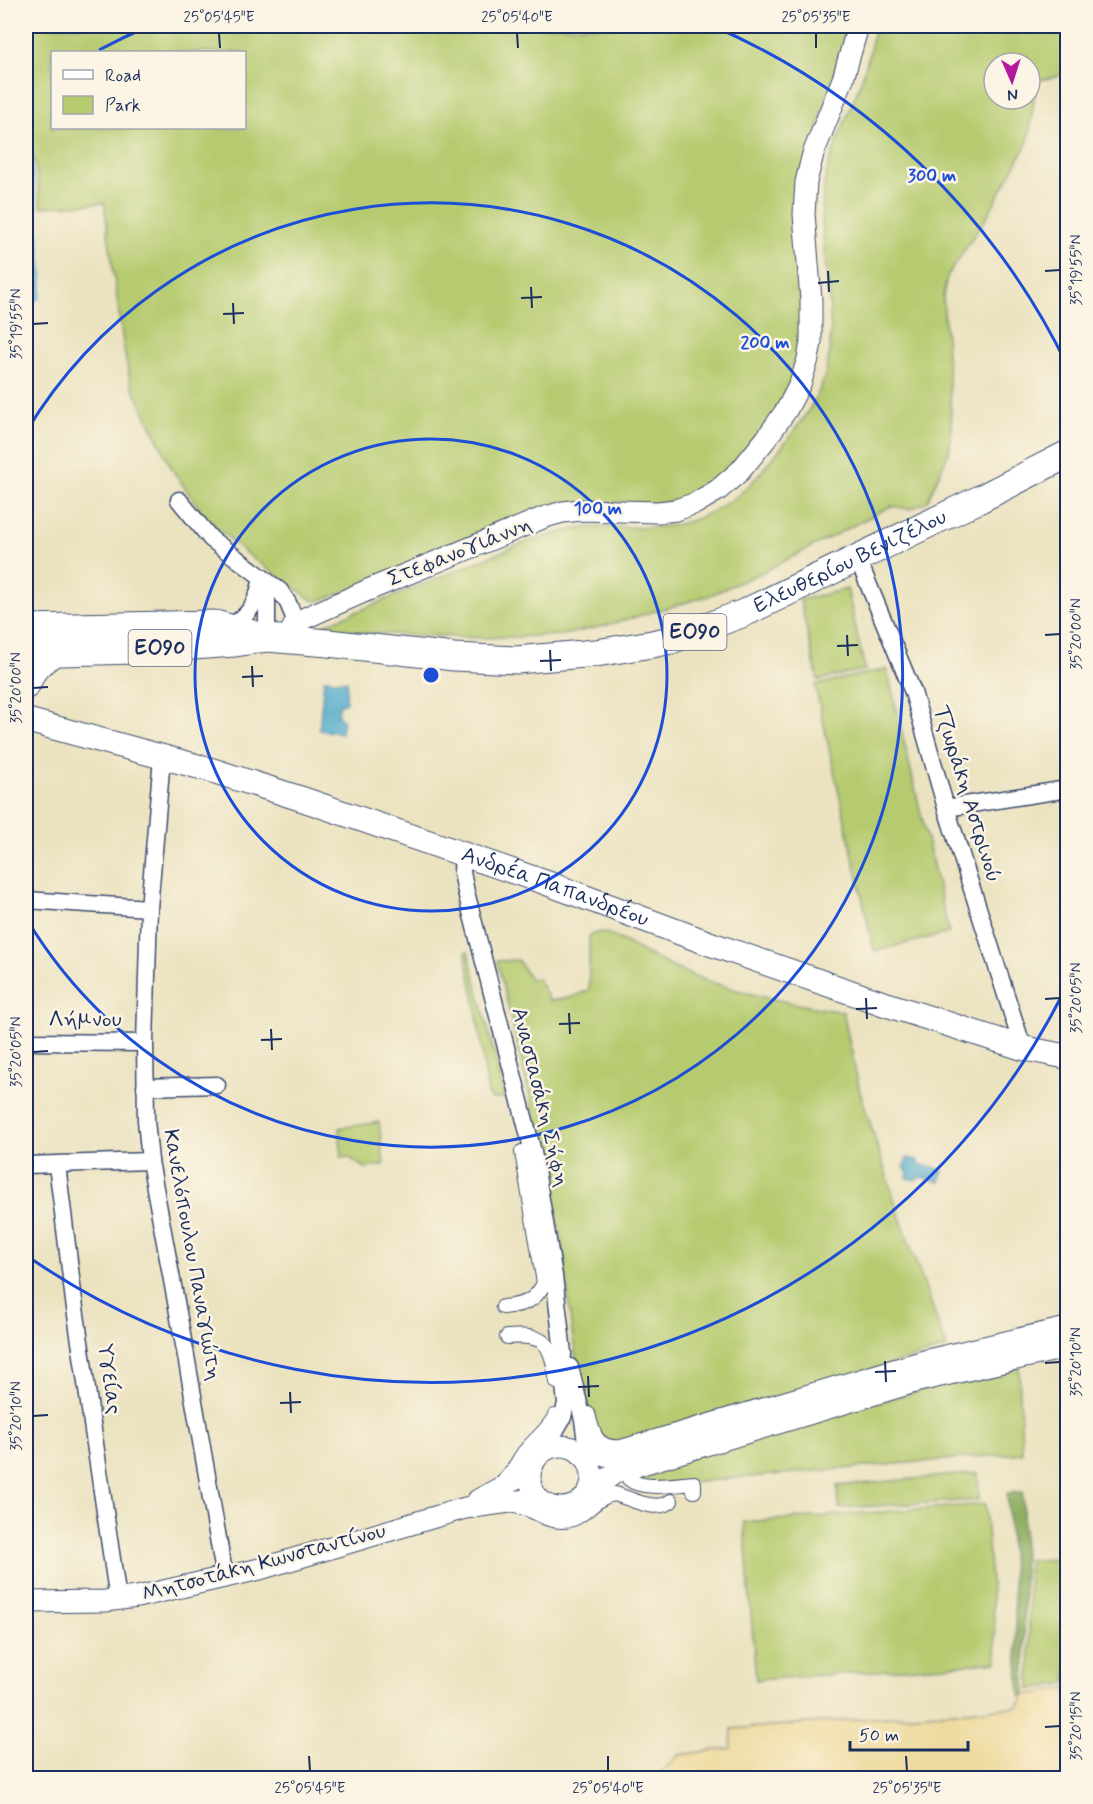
<svg xmlns="http://www.w3.org/2000/svg" width="1093" height="1804" font-family="Mynerve,sans-serif">
  <style>
    .green { fill: #b6cb6f; stroke: #687d66; stroke-width: 1.5; fill-rule: evenodd }
    .forest { fill: #90af62; stroke: #566f60; stroke-width: 1.5 }
    .sand { fill: #eeda9e; stroke: #84847e; stroke-width: 1.5 }
    .water { fill: #4ca9ca; stroke: #346c94; stroke-width: 1.5 }
    .lines { fill: none; stroke-linecap: round; stroke-linejoin: round }
    .stream { stroke: #4ca9ca; stroke-width: 4.5 }
    .pedestrian-casing { stroke: #3a4a6d; stroke-width: 16 }
    .minor-casing { stroke: #3a4a6d; stroke-width: 19 }
    .tertiary-casing { stroke: #3a4a6d; stroke-width: 23 }
    .secondary-casing { stroke: #3a4a6d; stroke-width: 26 }
    .primary-casing { stroke: #3a4a6d; stroke-width: 29 }
    .pedestrian { stroke: #fff; stroke-width: 14 }
    .minor { stroke: #fff; stroke-width: 16 }
    .tertiary { stroke: #fff; stroke-width: 21 }
    .secondary { stroke: #fff; stroke-width: 24 }
    .primary { stroke: #fff; stroke-width: 27 }
    .ticks { fill: none; stroke: #1b2f5e; stroke-width: 2 }
    .ring { fill: none; stroke: #1d4ed8; stroke-width: 3 }
    .labels { text-anchor: middle; dominant-baseline: central; stroke-width: 5; stroke-linejoin: round; paint-order: stroke }
    .shield { fill: #fcf5e5; stroke: #5e6a86; stroke-width: 1.5 }
    .shield-label { font-size: 21px; font-weight: bold; fill: #1b2f5e }
    .street-label { font-size: 22px; fill: #1b2f5e; stroke: #fcf5e5 }
    .centre { fill: #1d4ed8; stroke: #fcf5e5; stroke-width: 3 }
    .ring-label { font-size: 18px; text-anchor: middle; font-weight: bold; fill: #1d4ed8; stroke: #fcf5e5; stroke-width: 5; stroke-linejoin: round; paint-order: stroke }
    .neatline { fill: none; stroke: #1b2f5e; stroke-width: 2 }
    .ticks-label { font-size: 15px; text-anchor: middle; fill: #1b2f5e }
  </style>
  <rect width="100%" height="100%" fill="#fcf5e5"/>
  <filter id="ink" filterUnits="userSpaceOnUse"><feTurbulence type="fractalNoise" baseFrequency=".0167" numOctaves="2"/><feDisplacementMap in="SourceGraphic" scale="12" xChannelSelector="R" yChannelSelector="G"/><feConvolveMatrix kernelMatrix="1 2 1 2 8 2 1 2 1" color-interpolation-filters="sRGB"/></filter>
  <filter id="wash" filterUnits="userSpaceOnUse"><feTurbulence type="fractalNoise" baseFrequency=".008" numOctaves="4" result="noise"/><feDisplacementMap in="SourceGraphic" scale="24" xChannelSelector="R" yChannelSelector="G"/><feGaussianBlur stdDeviation="1.35" result="paint"/><feColorMatrix in="noise" values="0 0 0 0 0 0 0 0 0 0 0 0 0 0 0 0 0 1.4 0 .05"/><feComposite in="paint" operator="in"/></filter>
  <g filter="url(#wash)">
    <rect width="100%" height="100%" fill="#ebe2bf"/>
    <g class="green">
      <path d="M 26,26 L 850,26 L 819,125 L 804,329 L 800,359 L 779,406 L 729,473 L 681,500 L 654,504 L 614,502 L 318,601 L 312,600 L 247,554 L 206,518 L 173,471 L 131,384 L 124,350 L 104,203 L 41,207 L 35,164 L 26,130 ZM 52,52 L 244,52 L 244,128 L 52,128 Z"/>
      <path d="M 875,26 L 1067,26 L 1067,74 L 1037,81 L 1028,142 L 986,218 L 947,276 L 943,296 L 952,428 L 949,452 L 927,502 L 910,509 L 891,506 L 763,572 L 708,596 L 604,626 L 562,635 L 482,638 L 365,633 L 332,629 L 324,625 L 523,543 C 547,536 570,529 594,527 C 629,526 665,532 698,518 C 739,501 753,483 780,449 C 798,426 819,401 826,371 C 841,311 814,244 825,181 C 828,161 838,140 845,121 C 853,101 862,82 867,61 C 871,50 872,37 875,26 ZM 994,63 L 1030,63 L 1030,99 L 994,99 Z"/>
      <polygon points="847,589 865,670 818,680 800,600"/>
      <polygon points="887,669 949,933 874,951 815,685"/>
      <path d="M 600,932 L 609,934 C 631,944 652,958 674,968 C 727,991 786,1003 843,1012 L 860,1092 L 900,1217 L 947,1348 L 614,1445 L 594,1429 L 576,1357 L 571,1325 L 564,1257 L 550,1179 L 497,961 L 518,960 L 530,979 L 538,978 L 550,1001 L 572,997 L 589,990 L 589,936 Z"/>
      <polygon points="468,951 505,1095 503,1098 492,1099 488,1094 475,1001 466,958 466,952"/>
      <polygon points="379,1122 384,1165 365,1168 348,1157 342,1158 339,1128"/>
      <polygon points="1019,1365 1022,1453 680,1483 642,1484 632,1473 798,1423"/>
      <polygon points="978,1473 979,1500 839,1508 837,1486"/>
      <polygon points="985,1504 997,1662 756,1680 744,1522"/>
      <polygon points="1067,1559 1067,1683 1030,1689 1028,1560"/>
    </g>
    <polygon class="forest" points="1023,1492 1025,1695 1020,1696 1007,1493"/>
    <polygon class="sand" points="1067,1688 1067,1778 656,1778 679,1755 731,1748 732,1729 1018,1707 1025,1695"/>
    <g class="water">
      <polygon points="324,679 347,681 346,702 339,705 338,716 343,721 341,733 319,730"/>
      <polygon points="907,1158 917,1160 920,1164 943,1170 940,1182 921,1177 916,1180 907,1178 908,1173 904,1167"/>
    </g>
    <g class="lines">
      <polyline class="stream" points="26,150 30,163 41,276 39,297 26,306"/>
    </g>
  </g>
  <g filter="url(#ink)">
    <g class="lines">
      <defs>
        <g id="pedestrian">
          <path d="M 503,1307 C 523,1305 535,1302 544,1283 L 522,1152"/>
          <path d="M 507,1337 C 549,1334 550,1344 557,1382"/>
          <path d="M 588,1414 C 593,1434 596,1449 621,1447 L 929,1356 L 1068,1324"/>
          <path d="M 506,1478 C 515,1470 518,1459 526,1450 C 536,1438 548,1430 555,1416"/>
          <path d="M 694,1491 L 694,1483 C 676,1484 643,1491 629,1479 L 628,1476 L 631,1472 L 641,1468 L 917,1385 L 1068,1351"/>
          <path d="M 520,1507 C 534,1509 545,1521 560,1521 C 585,1522 593,1496 615,1494 C 632,1499 656,1513 671,1501"/>
        </g>
        <g id="minor">
          <polyline points="179,500 211,539 280,591 288,603 296,622"/>
          <polyline points="857,557 913,692 946,808 1023,1048"/>
          <polyline points="263,581 267,599 267,638"/>
          <path d="M 228,627 C 250,617 258,600 262,577"/>
          <polyline points="162,758 149,908 145,1043 146,1120 150,1161 186,1356 225,1578"/>
          <polyline points="946,808 1068,789"/>
          <polyline points="463,854 462,872 466,892 533,1152 554,1276 563,1353 562,1368 566,1403 563,1417 544,1451"/>
          <polyline points="26,900 149,908"/>
          <polyline points="26,1042 145,1043"/>
          <polyline points="145,1087 217,1085"/>
          <polyline points="26,1165 150,1161"/>
          <polyline points="57,1165 74,1301 118,1600"/>
          <polyline points="570,1367 583,1420 589,1464"/>
        </g>
        <g id="tertiary">
          <polyline points="286,640 296,622 368,590 545,517 563,512 581,510 658,512 676,510 696,503 718,490 740,471 766,439 787,409 800,384 808,359 811,342 811,300 804,214 806,182 813,154 843,79 858,26"/>
          <circle cx="561" cy="1477" r="31"/>
          <polyline points="581,1454 637,1457"/>
          <polyline points="585,1497 608,1478 637,1457 853,1392 947,1366 1068,1339"/>
          <polyline points="478,1500 509,1483 533,1465"/>
          <polyline points="26,1602 105,1601 137,1597 260,1569 465,1508 526,1500 546,1505"/>
        </g>
        <g id="secondary">
          <path id="s1" d="M 26,720 L 211,770 L 305,800 L 544,882 L 708,943 L 882,1003 L 1023,1048 L 1068,1057"/>
        </g>
        <g id="primary">
          <polyline points="26,628 215,624 257,635"/>
          <path id="s2" d="M 26,653 L 136,650 L 235,643 L 267,638 L 328,643 L 454,657 L 516,660 L 596,653 L 652,644 L 671,640 L 744,613 L 980,499 L 1068,454"/>
          <polyline points="26,685 33,670 52,653"/>
        </g>
      </defs>
      <use href="#pedestrian" class="pedestrian-casing"/>
      <use href="#minor" class="minor-casing"/>
      <use href="#tertiary" class="tertiary-casing"/>
      <use href="#secondary" class="secondary-casing"/>
      <use href="#primary" class="primary-casing"/>
      <use href="#pedestrian" class="pedestrian"/>
      <use href="#minor" class="minor"/>
      <use href="#tertiary" class="tertiary"/>
      <use href="#secondary" class="secondary"/>
      <use href="#primary" class="primary"/>
    </g>
  </g>
  <path class="ticks" d="M 219,33 L 220,48M 517,33 L 518,48M 816,33 L 816,48M 828,271 L 829,292M 1045,271 L 1060,270M 818,283 L 839,281M 531,287 L 532,308M 521,298 L 542,297M 233,303 L 234,324M 223,314 L 244,313M 33,324 L 48,323M 847,635 L 848,656M 1045,635 L 1060,634M 837,646 L 858,645M 550,650 L 551,671M 540,661 L 561,660M 252,666 L 253,687M 242,677 L 263,676M 33,688 L 48,687M 866,998 L 867,1019M 1045,999 L 1060,998M 856,1009 L 877,1008M 569,1013 L 570,1034M 559,1024 L 580,1023M 271,1029 L 272,1050M 261,1040 L 282,1039M 33,1052 L 48,1051M 885,1361 L 886,1382M 1045,1363 L 1060,1362M 875,1372 L 896,1371M 588,1376 L 589,1397M 578,1387 L 599,1386M 290,1392 L 291,1413M 280,1403 L 301,1402M 33,1416 L 48,1415M 1045,1727 L 1060,1726M 309,1756 L 310,1771M 608,1756 L 608,1771M 906,1756 L 907,1771"/>
  <g class="ring">
    <circle cx="431" cy="675" r="236"/>
    <path d="M26 432A472 472 0 1 1 26 918"/>
    <path d="M1067 985A708 708 0 0 1 30 1258M99 50A708 708 0 0 1 149 26M713 26A708 708 0 0 1 1067 365"/>
  </g>
  <g class="labels">
    <g class="shield">
      <rect x="663.5" y="614" width="63" height="36" rx="4.5"/>
      <rect x="128.5" y="630" width="63" height="36" rx="4.5"/>
    </g>
    <g class="shield-label">
      <text x="695" y="632">ΕΟ90</text>
      <text x="160" y="648">ΕΟ90</text>
    </g>
    <g class="street-label">
      <text transform="translate(460 552) rotate(-22)">Στεφανογιάννη</text>
      <text stroke="none"><textPath href="#s2" startOffset="844">Ελευθερίου Βενιζέλου</textPath></text>
      <text transform="translate(967 794) rotate(73)">Τζωράκη Αστρινού</text>
      <text stroke="none"><textPath href="#s1" startOffset="555">Ανδρέα Παπανδρέου</textPath></text>
      <text x="85" y="1020">Λήμνου</text>
      <text transform="translate(540 1097) rotate(76)">Αναστασάκη Σήφη</text>
      <text transform="translate(192 1255) rotate(80)">Κανελόπουλου Παναγιώτη</text>
      <text transform="translate(109 1379) rotate(82)">Υγείας</text>
      <text transform="translate(264 1563) rotate(-15)">Μητσοτάκη Κωνσταντίνου</text>
    </g>
  </g>
  <circle cx="431" cy="675" r="9" class="centre"/>
  <g class="ring-label">
    <text x="932" y="181">300 m</text>
    <text x="765" y="348">200 m</text>
    <text x="598" y="514">100 m</text>
  </g>
  <rect width="1093" height="1804" fill="none" stroke="#fcf5e5" stroke-width="66"/>
  <rect x="51" y="51" width="195" height="78" fill="#fcf5e5" stroke="#a2a6af" stroke-width="1.5"/>
  <rect x="63" y="70" width="30" height="9" fill="#ffffff" stroke="#a2a6af" stroke-width="1.5"/>
  <text x="105" y="81" font-size="18" fill="#1b2f5e">Road</text>
  <rect x="63" y="96" width="30" height="18" fill="#b6cb6f" stroke="#a2a6af" stroke-width="1.5"/>
  <text x="105" y="111" font-size="18" fill="#1b2f5e">Park</text>
  <g transform="translate(1012 81) rotate(177)"><circle r="28" fill="#fcf5e5" stroke="#a2a6af" stroke-width="1.5"/>
  <path d="M0-4.5L10 22L0 15L-10 22Z" fill="#b5179e"/>
  <text y="-9" font-size="16" font-weight="bold" text-anchor="middle" fill="#1b2f5e">N</text>
  </g>
  <path d="M850 1741v9h118v-9" fill="none" stroke="#1b2f5e" stroke-width="3"/>
  <text x="859" y="1741" font-size="18" fill="#1b2f5e" stroke="#fcf5e5" stroke-width="4.5" paint-order="stroke">50 m</text>
  <rect x="33" y="33" width="1027" height="1738" class="neatline"/>
  <g class="ticks-label">
    <text x="219" y="22">25°05'45"E</text>
    <text x="517" y="22">25°05'40"E</text>
    <text x="816" y="22">25°05'35"E</text>
    <text transform="translate(1076 270) rotate(-90)" y="5">35°19'55"N</text>
    <text transform="translate(16 324) rotate(-90)" y="5">35°19'55"N</text>
    <text transform="translate(1076 634) rotate(-90)" y="5">35°20'00"N</text>
    <text transform="translate(16 688) rotate(-90)" y="5">35°20'00"N</text>
    <text transform="translate(1076 998) rotate(-90)" y="5">35°20'05"N</text>
    <text transform="translate(16 1052) rotate(-90)" y="5">35°20'05"N</text>
    <text transform="translate(1076 1362) rotate(-90)" y="5">35°20'10"N</text>
    <text transform="translate(16 1416) rotate(-90)" y="5">35°20'10"N</text>
    <text transform="translate(1076 1726) rotate(-90)" y="5">35°20'15"N</text>
    <text x="310" y="1793">25°05'45"E</text>
    <text x="608" y="1793">25°05'40"E</text>
    <text x="907" y="1793">25°05'35"E</text>
  </g>
</svg>
